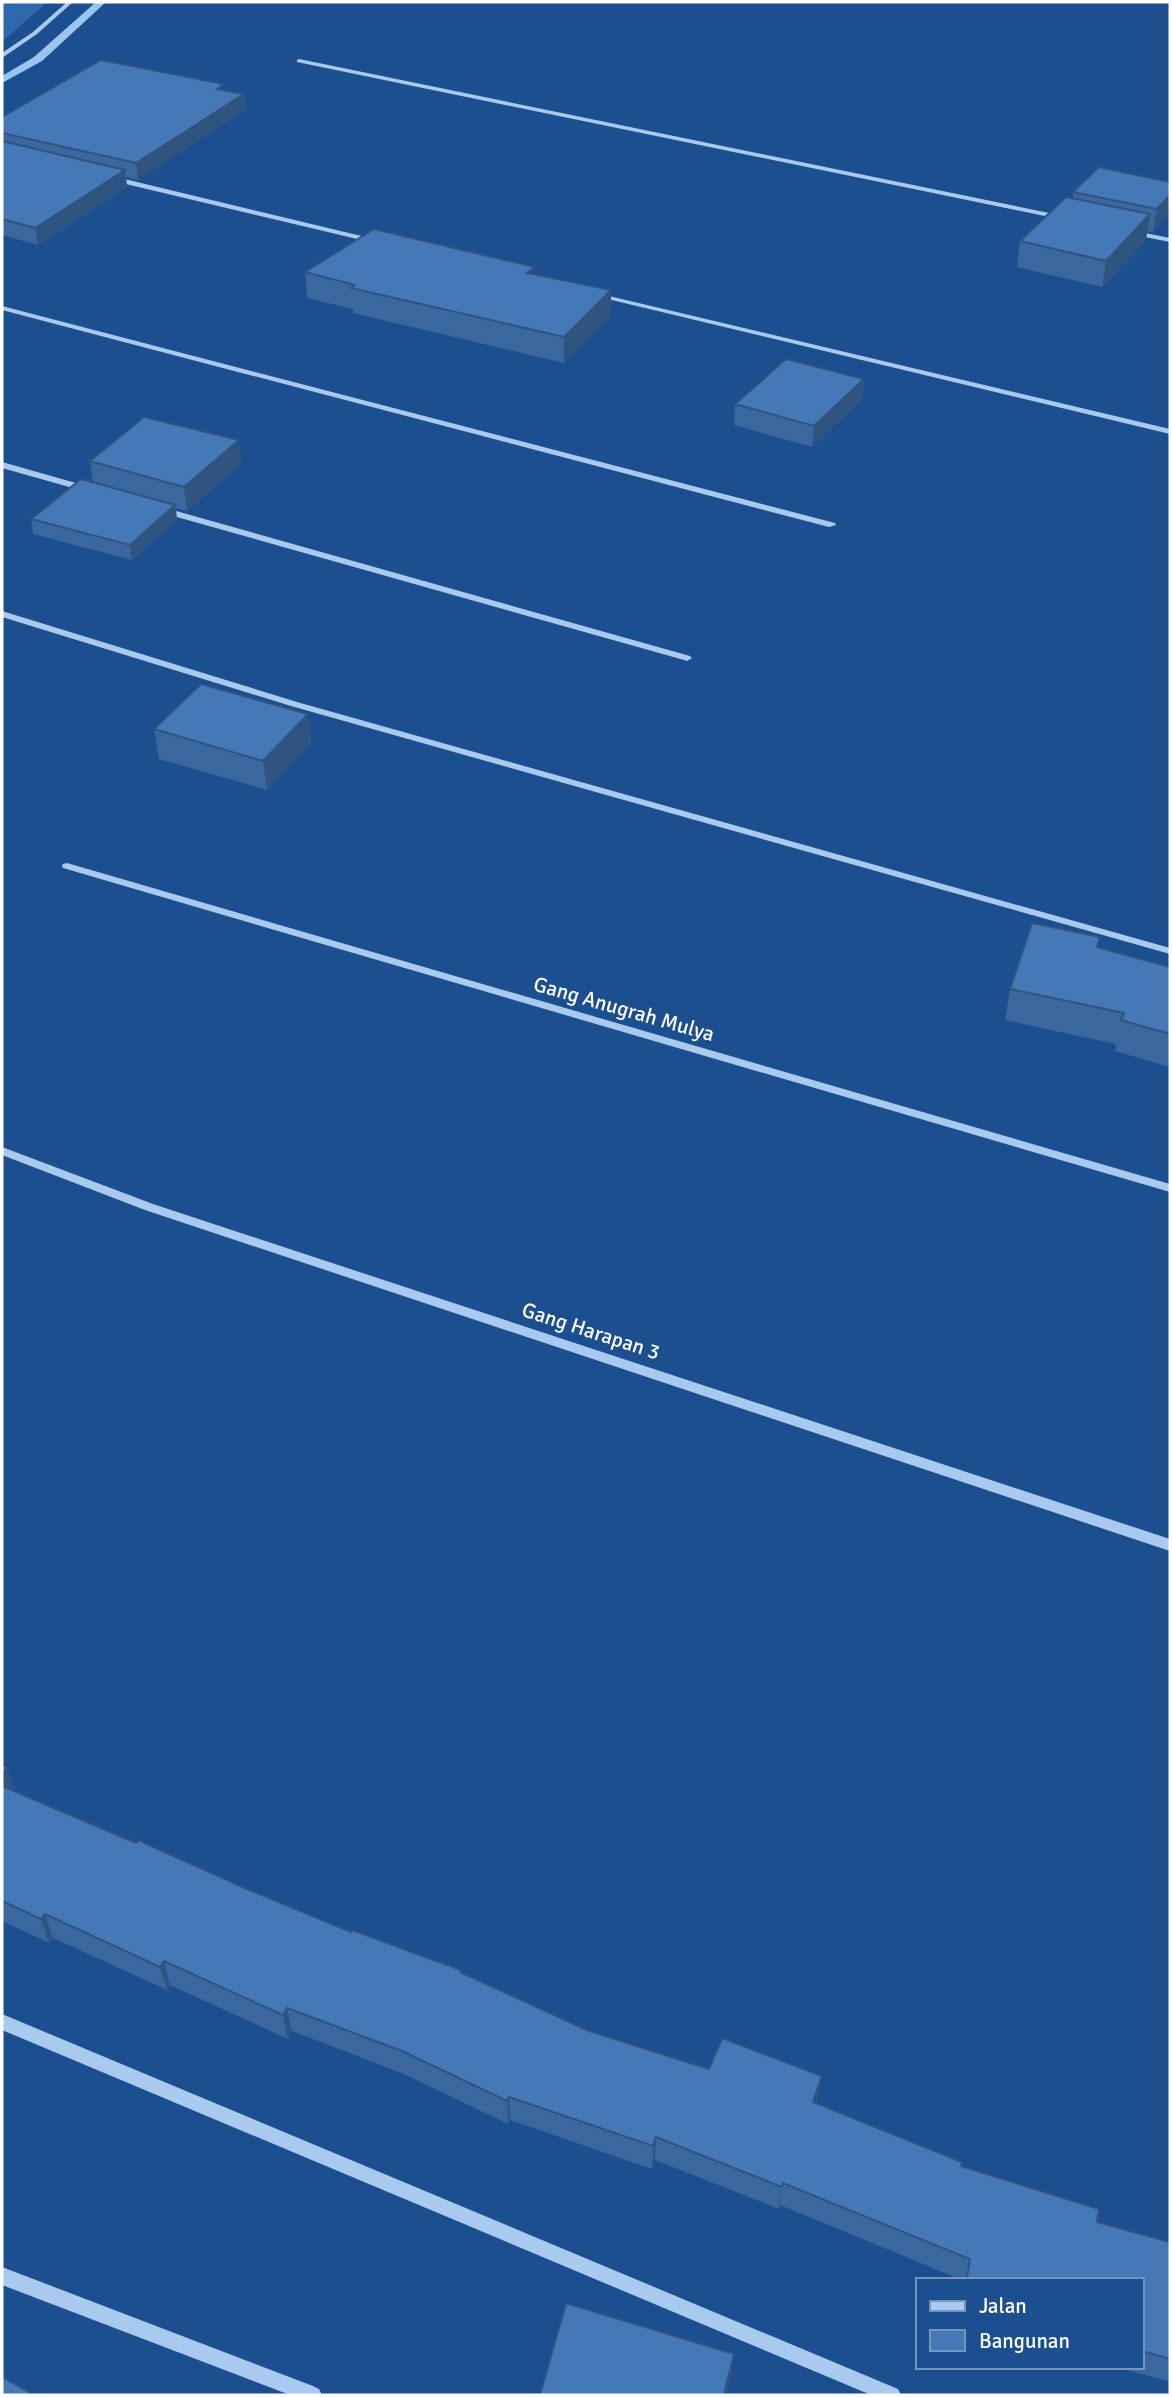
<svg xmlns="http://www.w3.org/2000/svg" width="1172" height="2397" font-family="Signika,sans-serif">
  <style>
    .green { fill: #2e69ad }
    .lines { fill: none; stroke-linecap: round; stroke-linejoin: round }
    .stream { fill: #9cc4f0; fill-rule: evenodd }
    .minor { fill: #a9c9ee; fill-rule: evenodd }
    .wall { fill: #3a679d }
    .shaded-wall { fill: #305480 }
    .building { fill: #4478b7; stroke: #305480; stroke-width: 2 }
    .labels { text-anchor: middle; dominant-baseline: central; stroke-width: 6; stroke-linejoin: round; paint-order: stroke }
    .street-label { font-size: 21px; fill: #fff; stroke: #1b4f8f }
  </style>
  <rect width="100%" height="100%" fill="#1b4f8f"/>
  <polygon class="green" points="2,2 47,2 2,42"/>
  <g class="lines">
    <polygon class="stream" points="96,2 106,2 42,61 2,83 2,76 34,57"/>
    <g class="minor">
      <polygon points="67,2 73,2 37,34 2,58 2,53 33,32"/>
      <polygon points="299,59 1064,216 1068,218 1064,220 297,62 297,60"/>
      <polygon points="112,176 374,239 378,241 374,243 109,180 109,176"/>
      <polygon points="1130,230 1170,238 1170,242 1130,234"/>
      <polygon points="592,292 1170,429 1170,434 595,296 592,296"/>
      <polygon points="2,306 835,523 836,525 829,527 2,310"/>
      <polygon points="2,462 90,487 91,489 87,492 2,468"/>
      <polygon points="162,507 690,656 692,658 687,661 684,660 159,512 159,508"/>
      <polygon points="2,611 297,702 1170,948 1170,954 291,706 2,617"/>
      <polygon points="67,863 1170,1184 1170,1192 63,868 62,866 63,864"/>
      <polygon points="2,1147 153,1204 1170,1539 1170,1551 145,1210 2,1155"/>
      <polygon points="2,2014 898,2389 901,2395 871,2395 2,2030"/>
      <polygon points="2,2267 313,2386 319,2389 322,2395 290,2395 2,2285"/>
    </g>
  </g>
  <g class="wall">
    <polygon points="224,90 246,109 138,180 126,177 127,187 38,245 2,235 2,117"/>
    <polygon points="1170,182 1153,232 1147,231 1146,240 1102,287 1017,267 1020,241 1073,198 1073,192"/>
    <polygon points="534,267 534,275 611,290 611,316 564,363 353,313 353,309 307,298 305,272"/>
    <polygon points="864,379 862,399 812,447 734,425 735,404"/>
    <polygon points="239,440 241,464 187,511 176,508 177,520 132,560 33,534 31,519 93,482 90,461"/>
    <polygon points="308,714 311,743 267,790 159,759 154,729"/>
    <polygon points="1100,937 1098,947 1170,967 1170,1067 1115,1051 1116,1044 1005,1020 1010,989"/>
    <polygon points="2,1765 7,1767 15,1791 351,1932 461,1973 589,2031 709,2069 818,2099 817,2103 961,2166 1097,2222 1170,2242 1170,2382 1118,2367 1142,2367 1142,2280 962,2280 780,2205 779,2209 655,2160 652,2169 510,2120 508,2124 404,2074 292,2031 288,2039 170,1985 167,1990 53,1938 49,1943 2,1921"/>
  </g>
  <g class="shaded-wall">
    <polygon points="244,94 246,109 138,180 136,163"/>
    <polygon points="125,170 127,187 38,245 35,228"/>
    <polygon points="1170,195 1170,213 1153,232 1157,209"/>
    <polygon points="1150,214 1146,240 1102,287 1106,261"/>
    <polygon points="534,267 535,293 527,273"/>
    <polygon points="611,290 611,316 564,363 564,337"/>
    <polygon points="864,379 862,399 812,447 814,426"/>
    <polygon points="239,440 241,464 187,511 184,487"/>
    <polygon points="175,505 177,520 132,560 130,545"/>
    <polygon points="308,714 311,743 267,790 263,761"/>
    <polygon points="7,1767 15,1792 2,1802 2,1775"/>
    <polygon points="45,1914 53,1938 49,1943 41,1919"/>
    <polygon points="164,1961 170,1985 167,1990 160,1967"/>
    <polygon points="287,2008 292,2031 288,2039 283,2015"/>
    <polygon points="822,2076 818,2099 809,2124 813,2102"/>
    <polygon points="509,2097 510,2120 508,2124 507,2101"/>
    <polygon points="656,2137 655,2160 652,2169 653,2146"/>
    <polygon points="783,2183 780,2205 779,2209 782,2187"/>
    <polygon points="734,2354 731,2377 727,2395 724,2395"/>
  </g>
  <g class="building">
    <polygon points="101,60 224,84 217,89 244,94 136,163 2,133 2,117"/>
    <polygon points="2,141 125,170 35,228 2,219"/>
    <polygon points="1099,167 1170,182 1170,195 1157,209 1073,192"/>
    <polygon points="1066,197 1150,214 1106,261 1020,241"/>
    <polygon points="374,229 534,267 527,273 611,290 564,337 351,288 355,285 305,272"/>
    <polygon points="786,359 864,379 814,426 735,404"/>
    <polygon points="144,417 239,440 184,487 90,461"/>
    <polygon points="81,479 175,505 130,545 31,519"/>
    <polygon points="201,684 308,714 263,761 154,729"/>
    <polygon points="1032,923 1100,937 1097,947 1170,967 1170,1034 1121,1020 1124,1013 1010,989"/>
    <polygon points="2,1765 7,1767 2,1775"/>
    <polygon points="2,1786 136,1843 138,1840 247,1889 351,1932 352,1930 461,1970 460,1972 589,2031 709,2069 722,2038 822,2076 813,2102 962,2162 961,2166 1099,2209 1097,2222 1170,2242 1170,2359 1142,2351 1142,2280 975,2280 967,2277 970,2259 783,2183 782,2187 656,2137 653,2146 509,2097 507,2101 402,2051 287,2008 283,2015 164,1961 160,1967 45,1914 41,1919 2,1901"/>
    <polygon points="566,2303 734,2354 724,2395 540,2395"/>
    <polygon points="2,2377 35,2395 2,2395"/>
  </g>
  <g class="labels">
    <g class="street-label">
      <text transform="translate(624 1009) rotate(16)">Gang Anugrah Mulya</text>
      <text transform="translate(591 1331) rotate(18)">Gang Harapan 3</text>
    </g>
  </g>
  <rect width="1172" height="2397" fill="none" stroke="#ffffff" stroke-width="7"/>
  <rect x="916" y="2278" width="228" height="91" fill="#1b4f8f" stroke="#7695bc" stroke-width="2"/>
  <rect x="930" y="2301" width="35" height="10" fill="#a9c9ee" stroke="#7695bc" stroke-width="2"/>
  <text x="979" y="2313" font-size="21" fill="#ffffff">Jalan</text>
  <rect x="930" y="2330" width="35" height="21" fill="#4478b7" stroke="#7695bc" stroke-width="2"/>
  <text x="979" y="2348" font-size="21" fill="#ffffff">Bangunan</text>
</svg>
